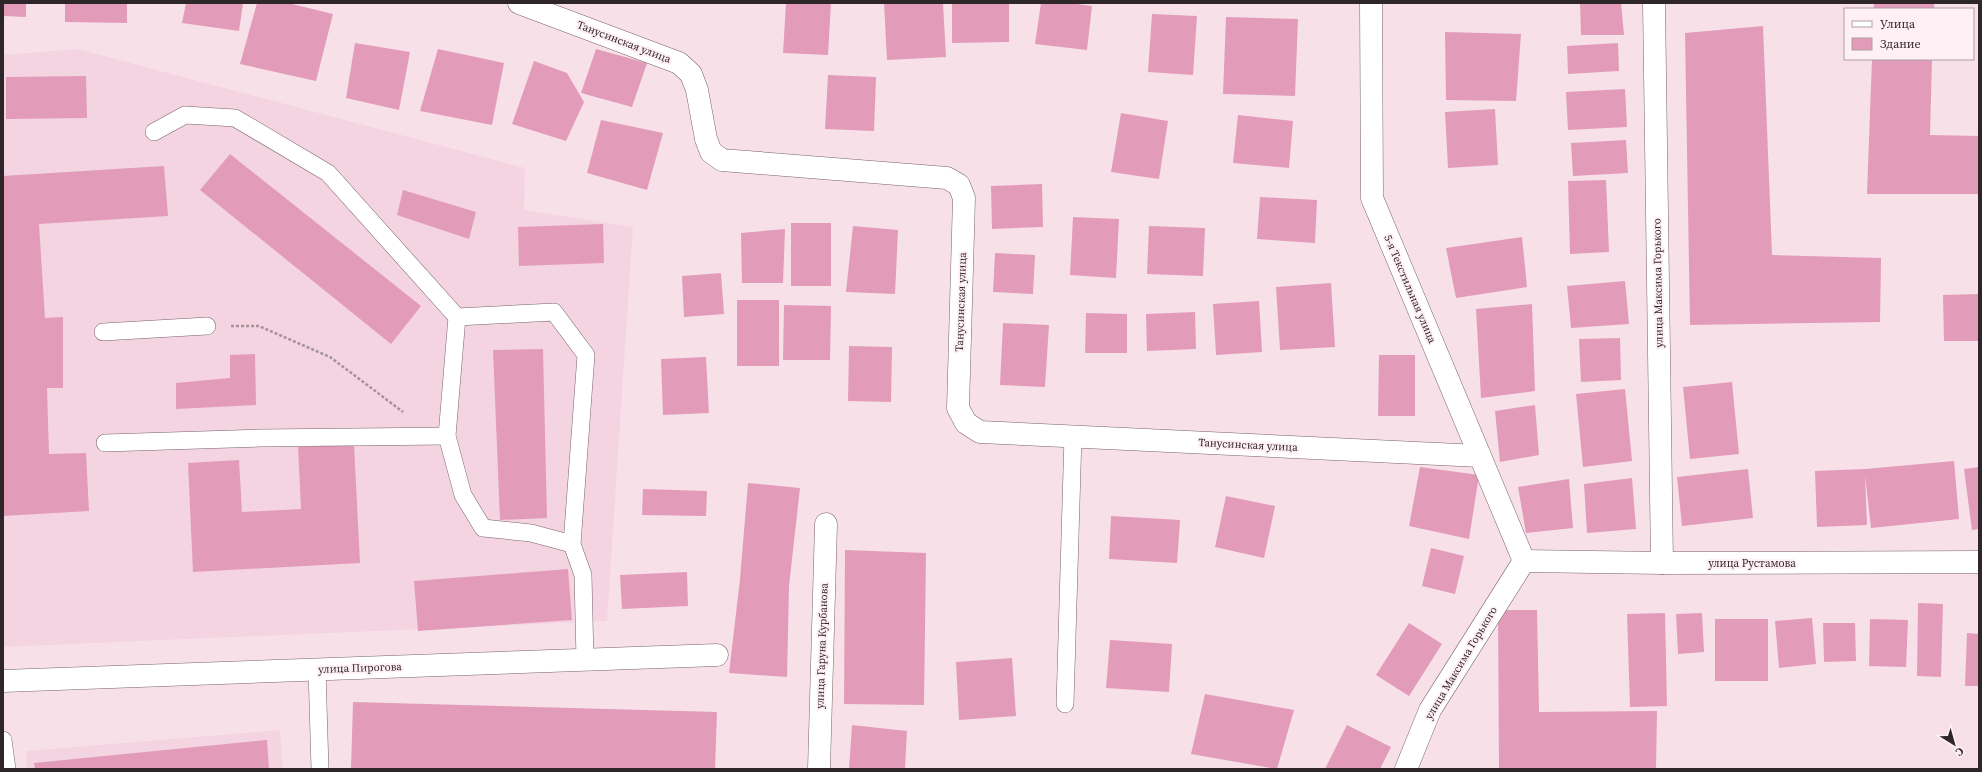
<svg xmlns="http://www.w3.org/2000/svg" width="1982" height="772" font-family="'Source Serif 4',serif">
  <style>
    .built { fill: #f4d4e1 }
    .building { fill: #e29cba }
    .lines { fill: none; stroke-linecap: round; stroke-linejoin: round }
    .lane-casing { stroke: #78636b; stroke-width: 18 }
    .street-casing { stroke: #78636b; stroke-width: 23 }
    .path { stroke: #a49399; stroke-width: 2.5; stroke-dasharray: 3 2; stroke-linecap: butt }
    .lane { stroke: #fff; stroke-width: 17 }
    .street { stroke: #fff; stroke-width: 22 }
    .labels { text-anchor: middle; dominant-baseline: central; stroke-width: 4; stroke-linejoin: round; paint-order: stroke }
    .street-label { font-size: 11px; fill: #2f2629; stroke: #fff0f6 }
  </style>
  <rect width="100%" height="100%" fill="#f8e0e9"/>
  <g class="built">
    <polygon points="78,49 525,168 524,210 633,227 607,621 3,647 3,55"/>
    <polygon points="280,730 283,769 27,769 26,751"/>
  </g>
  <g class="building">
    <polygon points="3,3 26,3 26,17 3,16"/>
    <polygon points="65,3 127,3 127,23 65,22"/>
    <polygon points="186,3 243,3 239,31 182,23"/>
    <polygon points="257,3 288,3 333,14 316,81 240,64"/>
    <polygon points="786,3 831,3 828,55 783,53"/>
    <polygon points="884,3 943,3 946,57 887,60"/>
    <polygon points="952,3 1009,3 1009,42 952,43"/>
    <polygon points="1041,3 1070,3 1092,6 1087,50 1035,44"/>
    <polygon points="1580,3 1621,3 1624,35 1581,35"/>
    <rect x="1874" y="3" width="60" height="6"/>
    <polygon points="1152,14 1197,16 1193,75 1148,72"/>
    <polygon points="1226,17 1298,19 1295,96 1223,94"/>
    <polygon points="1763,26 1772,255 1881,258 1880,322 1690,325 1685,33"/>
    <polygon points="1445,32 1521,34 1516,101 1446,100"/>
    <polygon points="355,43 410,52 399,110 346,98"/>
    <polygon points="1618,43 1619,71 1568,74 1567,46"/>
    <polygon points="438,49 504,63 492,125 420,111"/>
    <polygon points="596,49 647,63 632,107 581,93"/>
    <polygon points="1872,59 1932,59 1930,135 1979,136 1979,194 1867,194"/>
    <polygon points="534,61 567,73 584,102 566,141 512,124"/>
    <polygon points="828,75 876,77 874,131 825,129"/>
    <polygon points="86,76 87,118 6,119 6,77"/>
    <polygon points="1625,89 1627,127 1568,130 1566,92"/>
    <polygon points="1495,109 1498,165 1448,168 1445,112"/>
    <polygon points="1121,113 1168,121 1159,179 1111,172"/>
    <polygon points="1238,115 1293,121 1289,168 1233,163"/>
    <polygon points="601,120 663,133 647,190 587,173"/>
    <polygon points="1626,140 1628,173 1573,176 1571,143"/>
    <polygon points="230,154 421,306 391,344 200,190"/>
    <polygon points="164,166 168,216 39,224 45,318 63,317 63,388 47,388 49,454 86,453 89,511 3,516 3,176"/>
    <polygon points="1606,180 1609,252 1570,254 1568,181"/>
    <polygon points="1042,184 1043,227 992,229 991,186"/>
    <polygon points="403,190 476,212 469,239 397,215"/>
    <polygon points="1260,197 1317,200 1315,243 1257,239"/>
    <polygon points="1073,217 1119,219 1116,278 1070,275"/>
    <rect x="791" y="223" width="40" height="63"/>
    <polygon points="603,224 604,263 519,266 518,227"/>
    <polygon points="853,226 898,230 895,294 846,292"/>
    <polygon points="1149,226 1205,228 1203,276 1147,274"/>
    <polygon points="785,229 783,283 742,283 741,233"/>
    <polygon points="1522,237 1527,287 1456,298 1446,248"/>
    <polygon points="995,253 1035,255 1033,294 993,292"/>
    <polygon points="721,273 724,314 684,317 682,276"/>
    <polygon points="1625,281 1629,324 1571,328 1567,286"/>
    <polygon points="1331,283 1335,347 1280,350 1276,287"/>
    <polygon points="1979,294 1979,341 1944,341 1943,295"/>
    <rect x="737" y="300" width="42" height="66"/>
    <polygon points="1259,301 1262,352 1216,355 1213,304"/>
    <polygon points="1532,304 1535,391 1481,398 1476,309"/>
    <polygon points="784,305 831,306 830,360 783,360"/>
    <polygon points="1195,312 1196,349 1147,351 1146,314"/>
    <polygon points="1086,313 1127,314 1127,353 1085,353"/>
    <polygon points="1003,323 1049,325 1045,387 1000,385"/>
    <polygon points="1620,338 1621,380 1581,382 1579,339"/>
    <polygon points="849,346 892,347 891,402 848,401"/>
    <polygon points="543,349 547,518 500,520 493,350"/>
    <polygon points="255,354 256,405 176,409 176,383 230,378 230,355"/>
    <polygon points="1379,355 1415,355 1415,416 1378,416"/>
    <polygon points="706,357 709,413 663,415 661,359"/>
    <polygon points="1732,382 1739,454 1690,459 1683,387"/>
    <polygon points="1625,389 1632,461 1583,467 1576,394"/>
    <polygon points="1535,405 1539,455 1500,462 1495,411"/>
    <polygon points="354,444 360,563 193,572 188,463 239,460 242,512 301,509 298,447"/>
    <polygon points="1954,461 1959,519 1871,528 1865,475 1867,525 1817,527 1815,471 1865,469"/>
    <polygon points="1420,467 1479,475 1469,539 1409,526"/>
    <polygon points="1979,467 1979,529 1972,530 1964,469"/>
    <polygon points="1748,469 1753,518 1682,526 1677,477"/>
    <polygon points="1632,478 1636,529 1587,533 1584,484"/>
    <polygon points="1569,479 1573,528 1526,533 1518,487"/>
    <polygon points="748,483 800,488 789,586 787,677 729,673 740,579"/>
    <polygon points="643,489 707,491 706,516 642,515"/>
    <polygon points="1226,496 1275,506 1264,558 1215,547"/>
    <polygon points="1111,516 1180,520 1177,563 1109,559"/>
    <polygon points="1431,548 1464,556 1455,594 1422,586"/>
    <polygon points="845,550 926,553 924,705 844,704"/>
    <polygon points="568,569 572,620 418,631 414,581"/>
    <polygon points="687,572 688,606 622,609 620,575"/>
    <polygon points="1918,603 1943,604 1941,677 1917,676"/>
    <polygon points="1498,610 1537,610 1539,712 1657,711 1656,769 1499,769"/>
    <polygon points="1665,613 1667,706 1630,707 1627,614"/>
    <polygon points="1702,613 1704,652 1678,654 1676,614"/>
    <polygon points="1812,618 1816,664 1779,668 1775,621"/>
    <rect x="1715" y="619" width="53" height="62"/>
    <polygon points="1870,619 1908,620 1906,667 1869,666"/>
    <polygon points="1409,623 1442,644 1409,696 1376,675"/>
    <polygon points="1823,623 1855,623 1856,661 1824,662"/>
    <polygon points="1967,633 1979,634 1979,686 1965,686"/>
    <polygon points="1110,640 1172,644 1169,692 1106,688"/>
    <polygon points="1012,658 1016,716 959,720 956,662"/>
    <polygon points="1205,694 1294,710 1277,769 1191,754"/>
    <polygon points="353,702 717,712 715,769 351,768"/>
    <polygon points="852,725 907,731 905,769 849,769"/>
    <polygon points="1347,725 1391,747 1380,769 1325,769"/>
    <polygon points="267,740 269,769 35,769 34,763"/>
  </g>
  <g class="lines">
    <defs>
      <g id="lane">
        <polyline points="154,132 185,115 235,118 328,173 457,317"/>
        <polyline points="103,332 207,326"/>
        <polyline points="105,443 261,438 447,436"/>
        <polyline points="572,544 586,355 554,312 457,317 447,436 463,495 483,528 531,533 572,544 583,575 585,660"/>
        <polyline points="317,670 320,769"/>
        <polyline points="1065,704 1073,436"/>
        <polyline points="3,740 7,769"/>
      </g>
      <g id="street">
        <polyline points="519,3 679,63 691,74 697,90 706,139 711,152 722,160 947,178 959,185 964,198 958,408 966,423 980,432 1480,456"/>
        <polyline points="1371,3 1372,198 1524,561"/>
        <polyline points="1654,3 1662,563"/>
        <polyline points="1524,561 1662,563 1979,562"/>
        <polyline points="3,681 717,655"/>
        <polyline points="819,769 826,524"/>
        <polyline points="1406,769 1430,710 1524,561"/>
      </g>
    </defs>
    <use href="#lane" class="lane-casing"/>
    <use href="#street" class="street-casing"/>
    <polyline class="path" points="231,326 259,326 330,357 403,412"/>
    <use href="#lane" class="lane"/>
    <use href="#street" class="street"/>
  </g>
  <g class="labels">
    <g class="street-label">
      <text transform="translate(624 42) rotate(21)">Танусинская улица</text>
      <text transform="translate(1658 283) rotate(-91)">улица Максима Горького</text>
      <text transform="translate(1410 289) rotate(67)">5-я Текстильная улица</text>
      <text transform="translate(961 302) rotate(-88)">Танусинская улица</text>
      <text transform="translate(1248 445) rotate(3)">Танусинская улица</text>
      <text x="1752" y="563">улица Рустамова</text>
      <text transform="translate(822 646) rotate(-88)">улица Гаруна Курбанова</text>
      <text transform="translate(1461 663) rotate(-59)">улица Максима Горького</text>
      <text transform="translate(360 668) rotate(-2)">улица Пирогова</text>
    </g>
  </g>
  <rect width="1982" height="772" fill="none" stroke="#2f2629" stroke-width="8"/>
  <rect x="1844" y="8" width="130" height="52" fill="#fff0f6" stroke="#ac9fa4"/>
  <rect x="1852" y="21" width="20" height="6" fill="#ffffff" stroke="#ac9fa4"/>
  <text x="1880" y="28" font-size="12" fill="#2f2629">Улица</text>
  <rect x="1852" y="38" width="20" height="12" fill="#e29cba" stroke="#ac9fa4"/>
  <text x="1880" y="48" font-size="12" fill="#2f2629">Здание</text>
  <g transform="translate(1954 744) rotate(143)" stroke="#fff0f6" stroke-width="3" paint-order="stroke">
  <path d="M0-3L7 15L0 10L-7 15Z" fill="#2f2629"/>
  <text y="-6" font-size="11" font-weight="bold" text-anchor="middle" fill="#2f2629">С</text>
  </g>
</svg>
